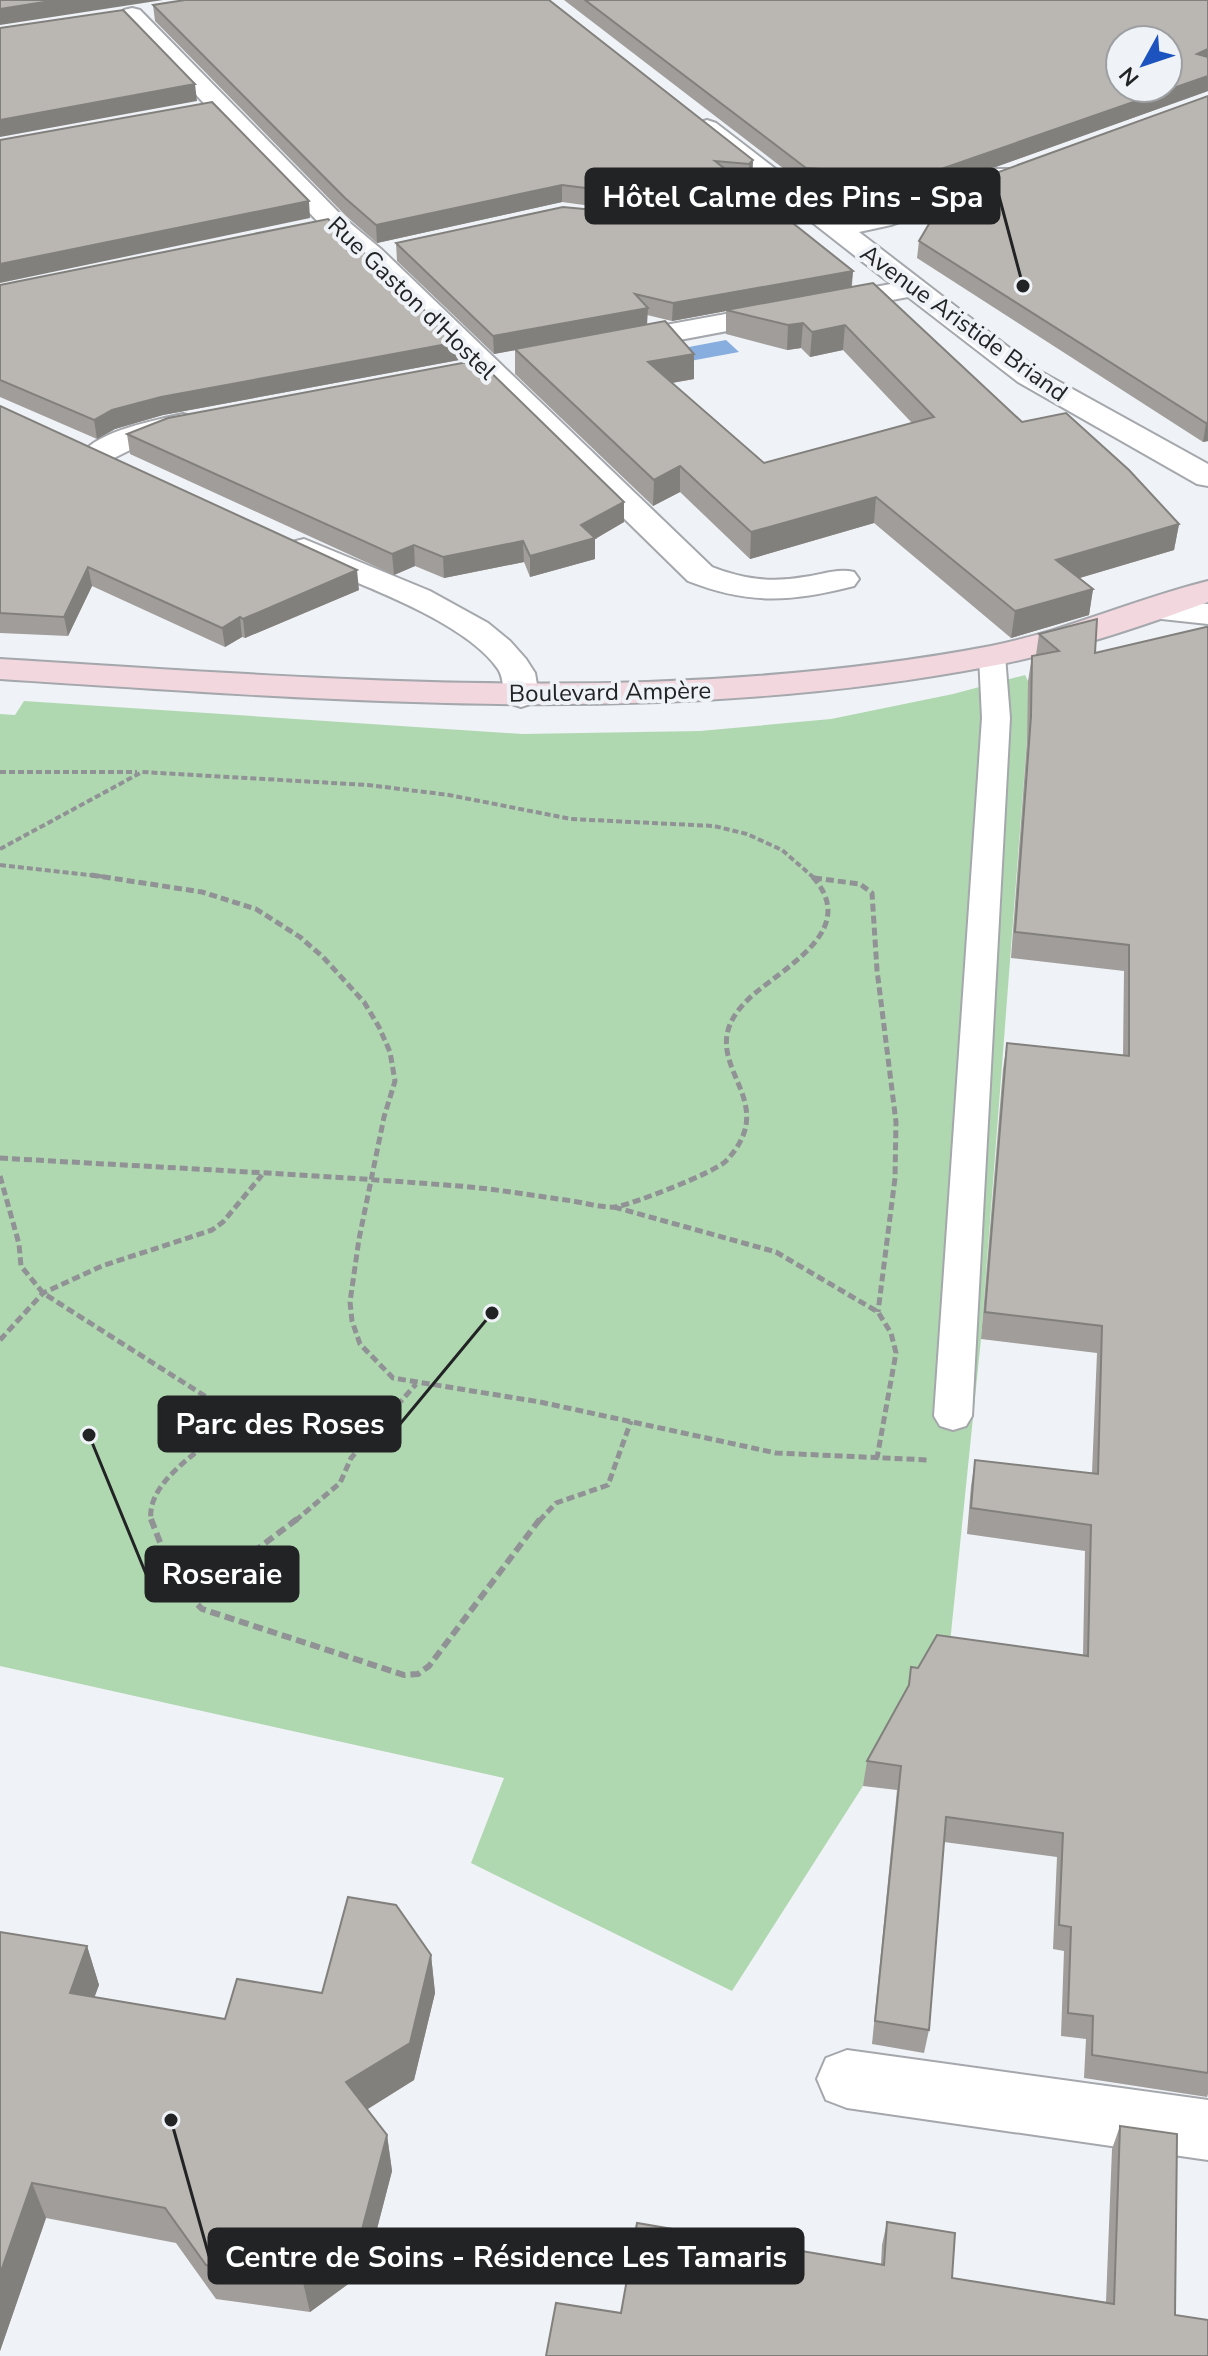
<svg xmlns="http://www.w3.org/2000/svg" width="1208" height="2356" font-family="'Nunito Sans',sans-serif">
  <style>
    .green { fill: #b0d8b0 }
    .water { fill: #88aedf }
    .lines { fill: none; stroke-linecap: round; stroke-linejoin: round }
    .lane-casing { stroke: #a4a7ab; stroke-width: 4 }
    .street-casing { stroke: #a4a7ab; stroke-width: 4 }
    .secondary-casing { stroke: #a4a7ab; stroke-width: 4 }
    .path-far2 { stroke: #909295; stroke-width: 4; stroke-dasharray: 6 3; stroke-linecap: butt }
    .path-far1 { stroke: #909295; stroke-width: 5; stroke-dasharray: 8 4; stroke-linecap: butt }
    .path { stroke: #909295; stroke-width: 6; stroke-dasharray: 10 5; stroke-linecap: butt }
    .lane { fill: #fff; fill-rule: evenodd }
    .street { fill: #fff; fill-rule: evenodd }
    .secondary { fill: #f2d7de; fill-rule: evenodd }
    .wall { fill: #a09d9a; fill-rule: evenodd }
    .shaded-wall { fill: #82807d }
    .building { fill: #bab7b3; stroke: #82807d; stroke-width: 2; fill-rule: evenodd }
    .labels { text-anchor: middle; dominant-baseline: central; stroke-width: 8; stroke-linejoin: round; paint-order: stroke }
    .far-street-label { font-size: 24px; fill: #222324; stroke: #eff2f6 }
    .leader { fill: none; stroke: #222324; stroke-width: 3 }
    .callout-dot { fill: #222324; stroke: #eff2f6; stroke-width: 3 }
    .callout { fill: #222324; stroke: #222324; stroke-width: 3 }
    .callout-label { font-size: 30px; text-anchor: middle; font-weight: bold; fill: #fff }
  </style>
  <rect width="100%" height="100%" fill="#eff2f6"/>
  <polygon class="green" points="1025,675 1031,687 981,1339 950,1643 932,1660 863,1786 732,1991 471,1863 504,1778 0,1666 0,714 15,715 24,701 522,734 700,731 831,719 953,694"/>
  <polygon class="water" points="726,340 739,352 690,361 678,349"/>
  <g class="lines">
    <defs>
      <polygon id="lane" points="992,648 1001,650 1005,656 1010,718 972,1416 966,1426 953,1430 940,1426 934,1416 982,718 979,656 983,650"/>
      <g id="street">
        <path d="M 132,8 L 140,10 L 344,218 L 381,249 L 712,567 C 743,579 771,583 804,577 C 822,575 837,568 854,572 L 859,579 L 854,586 C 791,602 749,605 688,581 L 361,261 L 326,230 L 124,20 L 120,15 L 124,10 Z"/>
        <polygon points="707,120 716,123 842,220 875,213 992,169 1010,169 1014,175 1010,181 891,225 859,232 1038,370 1208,464 1208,486 1197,484 1018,382 908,297 616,352 606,349 601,343 606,337 616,334 891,284 698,133 694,128 698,123"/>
        <path d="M 183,414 L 194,417 L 198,423 L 194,429 L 138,446 L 108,461 L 97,463 L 86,461 L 82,454 C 97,431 157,420 183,414 Z"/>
        <path d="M 304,539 L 430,591 L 488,623 L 510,641 L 526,659 L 535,673 L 539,696 L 533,703 L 521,707 L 509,703 C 501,693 505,679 498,669 C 464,619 348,580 292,556 L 288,549 L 292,542 Z"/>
        <polygon points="1155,600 1208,604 1208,624 1143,617 1138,610 1143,603"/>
        <polygon points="847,2050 1208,2100 1208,2160 847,2108 826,2100 817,2079 826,2058"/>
      </g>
      <path id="secondary" d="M 1208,581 L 1208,602 C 1137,628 1065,652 991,666 C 663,729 330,700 0,679 L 0,659 C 330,679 663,708 991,646 C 1066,631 1135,599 1208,581 Z"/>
    </defs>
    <use href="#lane" class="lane-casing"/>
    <use href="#street" class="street-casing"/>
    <use href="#secondary" class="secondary-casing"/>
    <g class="path-far2">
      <polyline points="0,772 137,772"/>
      <polyline points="0,849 142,772 368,785 449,795 571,819 714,826 747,834 782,850 813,877"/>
      <polyline points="0,865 107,877"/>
    </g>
    <g class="path-far1">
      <polyline points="91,875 202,892 256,909 300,937 323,957 364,1002 379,1027 390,1052 395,1081 384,1117 359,1239 350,1302 352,1321 360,1344 393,1378 540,1402 776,1453 929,1460"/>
      <polyline points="814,878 860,884 872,893 877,970 896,1122 895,1178 878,1312"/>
      <path d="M 0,1158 C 153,1167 306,1174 459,1186 C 497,1189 535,1196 573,1201 C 585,1203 602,1208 615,1207 C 633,1204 714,1173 726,1161 C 790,1093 678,1060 754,994 C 791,963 860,927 811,875"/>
      <path d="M 0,1176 L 19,1244 L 21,1266 L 43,1293 L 211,1400 L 222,1414 L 222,1430 C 198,1454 146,1482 151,1521"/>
      <polyline points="614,1207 776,1252 878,1312 891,1333 896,1353 877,1458"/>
      <polyline points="0,1340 43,1293 102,1266 212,1230 223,1222 262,1175"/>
      <polyline points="295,1521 340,1483 351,1458 416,1384"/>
      <polyline points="539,1521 556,1503 608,1485 631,1421"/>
    </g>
    <g class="path">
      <polyline points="151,1519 163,1550 198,1595"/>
      <polyline points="297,1519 203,1590 196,1603 202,1609 404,1675 418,1674 429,1666 540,1519"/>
    </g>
    <use href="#lane" class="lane"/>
    <use href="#street" class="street"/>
    <use href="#secondary" class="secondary"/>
  </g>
  <g class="wall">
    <polygon points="564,0 1208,0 1208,91 920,194 805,185"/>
    <path d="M 153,5 L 753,160 L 752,177 L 749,181 L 739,180 L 853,271 L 852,286 L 1022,422 L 1179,524 L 1174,550 L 1080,578 L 1093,589 L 1089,615 L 1011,638 L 874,523 L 750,559 L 680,492 L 653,506 L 515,374 L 515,350 L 494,354 L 397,261 L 396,243 L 613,209 L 562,202 L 377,243 L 346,216 L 155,21 ZM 726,311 L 726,334 L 787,350 L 801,348 L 810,357 L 843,350 L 912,423 L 764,463 L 672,383 L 694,379 L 647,324 L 647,315 L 672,321 Z"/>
    <polygon points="1208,96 1208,441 1203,442 917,258 919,241"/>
    <polygon points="0,285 458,342 459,360 163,415 115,429 97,439 0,397"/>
    <polygon points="0,406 359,590 245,638 242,637 225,647 92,586 68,636 0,633"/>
    <polygon points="127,434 624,522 595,539 595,559 530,577 524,562 444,578 415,566 394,575 130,454"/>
    <polygon points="1208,627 1208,2094 1207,2097 1084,2078 1086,2039 1061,2036 1064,1951 1053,1949 1057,1857 944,1842 929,2030 924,2053 872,2044 897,1790 863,1786 867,1761 908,1687 911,1667 918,1668 1083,1655 1085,1551 967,1534 971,1486 975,1460 1092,1473 1097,1353 981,1339 1003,1069 1007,1043 1123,1056 1124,971 1011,958 1027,741 1028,681 1032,656 1036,655 1039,634 1095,653"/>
    <polygon points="0,1932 87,1946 99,1985 94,1997 225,2019 322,1993 431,1955 435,1993 414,2080 367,2109 387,2135 392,2171 366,2271 310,2312 216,2299 176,2243 46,2218 0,2351"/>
    <polygon points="1120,2126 1175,2315 621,2313 881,2264 882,2245 887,2222 952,2278 1106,2302 1112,2149"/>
  </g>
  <g class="shaded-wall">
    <polygon points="57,0 163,0 0,25 0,9"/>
    <polygon points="1208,49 1208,65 1197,54"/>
    <polygon points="1208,76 1208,91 920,194 921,176"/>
    <polygon points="195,84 197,101 0,137 0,120"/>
    <polygon points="753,160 752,177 749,181 749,164"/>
    <polygon points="562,185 562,202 377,243 376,225"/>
    <polygon points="309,201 310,218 0,283 0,264"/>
    <polygon points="853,271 851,288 726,310 726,311 672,321 673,303"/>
    <polygon points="648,308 647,326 494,354 493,336"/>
    <polygon points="803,323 801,348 787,350 788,325"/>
    <polygon points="845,325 843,350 810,357 812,332"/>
    <polygon points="458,342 459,360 163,415 115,429 97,439 94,420 112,410 161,397"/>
    <polygon points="694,354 694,379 648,387 648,362"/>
    <polygon points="1206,423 1208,423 1208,441 1203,442"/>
    <polygon points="680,466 680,492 653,506 654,480"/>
    <polygon points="876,497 874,523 750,559 751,532"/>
    <polygon points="624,502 624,522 595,539 595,559 530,577 530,556 581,525"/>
    <polygon points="1179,524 1174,550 1052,586 1056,560"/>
    <polygon points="523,541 524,562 444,578 443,557"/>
    <polygon points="414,545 415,566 394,575 392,554"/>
    <polygon points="88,567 92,586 68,636 64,617"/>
    <polygon points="357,570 359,590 245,638 243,619"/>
    <polygon points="1093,589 1089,615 1011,638 1015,611"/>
    <polygon points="240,617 242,637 225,647 222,628"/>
    <polygon points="87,1946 99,1985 82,2031 70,1993"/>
    <polygon points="431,1955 435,1993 414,2080 352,2119 346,2082"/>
    <polygon points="387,2135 392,2171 366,2271 310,2312 302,2278"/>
    <polygon points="32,2183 46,2218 0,2351 0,2274"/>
  </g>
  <g class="building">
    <polygon points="0,0 57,0 0,9"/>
    <polygon points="185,0 549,0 753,160 749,164 715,161 853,271 673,303 635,294 648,308 493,336 396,243 563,207 605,211 615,208 621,201 617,192 562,185 376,225 345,198 153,5"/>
    <path d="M 585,0 L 1208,0 L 1208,49 L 1197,54 L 1208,57 L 1208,76 L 921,176 L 806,168 ZM 1120,40 L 1168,40 L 1168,88 L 1120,88 Z"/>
    <polygon points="123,10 195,84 0,120 0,28"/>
    <polygon points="1208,96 1208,423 1206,423 919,241 949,190"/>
    <polygon points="212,102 309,201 0,264 0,140"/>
    <polygon points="328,219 458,342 161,397 112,410 94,420 0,380 0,285"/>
    <polygon points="873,283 1022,422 1066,413 1129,470 1179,524 1056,560 1093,589 1015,611 876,497 751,532 680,466 654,480 515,349 665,321 694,354 648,362 764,463 934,417 845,325 812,332 803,323 788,325 726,310"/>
    <polygon points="478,360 624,502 581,525 595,538 530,556 523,541 443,557 414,545 392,554 127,434 168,418"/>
    <polygon points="0,406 357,570 243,619 240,617 222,628 88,567 64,617 0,613"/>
    <polygon points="1097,619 1095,653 1206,627 1208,627 1208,2073 1092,2055 1093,2016 1068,2013 1071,1927 1059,1925 1063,1833 946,1817 929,2030 875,2021 901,1766 867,1761 909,1685 911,1667 918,1668 937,1635 1088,1656 1091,1525 971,1508 975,1460 1098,1474 1102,1326 985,1312 1007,1043 1129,1056 1129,945 1015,932 1031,716 1032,656 1059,651 1039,634"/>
    <polygon points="348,1897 396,1905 431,1955 410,2043 346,2082 387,2135 360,2237 302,2278 206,2265 165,2208 32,2183 0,2274 0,1932 87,1946 70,1993 225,2019 237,1979 322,1993"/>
    <polygon points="1120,2126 1177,2134 1175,2315 1208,2320 1208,2356 546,2356 556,2303 621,2313 637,2223 884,2265 887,2222 955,2233 952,2278 1114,2304"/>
  </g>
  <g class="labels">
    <g class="far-street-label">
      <text transform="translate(412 298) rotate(44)">Rue Gaston d'Hostel</text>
      <text transform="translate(964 323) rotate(36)">Avenue Aristide Briand</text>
      <text transform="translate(610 692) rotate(-1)">Boulevard Ampère</text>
    </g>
  </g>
  <path class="leader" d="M1023 286L999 196M492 1313L400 1424M89 1435L146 1574M171 2120L209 2256"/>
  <g class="callout-dot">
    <circle cx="1023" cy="286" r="8"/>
    <circle cx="492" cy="1313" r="8"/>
    <circle cx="89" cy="1435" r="8"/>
    <circle cx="171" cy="2120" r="8"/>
  </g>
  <g class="callout">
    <rect x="586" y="169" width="413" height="54" rx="8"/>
    <rect x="159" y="1397" width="241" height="54" rx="8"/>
    <rect x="146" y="1547" width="152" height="54" rx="8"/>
    <rect x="209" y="2229" width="594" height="54" rx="8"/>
  </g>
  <g class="callout-label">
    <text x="793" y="207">Hôtel Calme des Pins - Spa</text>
    <text x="280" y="1434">Parc des Roses</text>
    <text x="222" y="1584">Roseraie</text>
    <text x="506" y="2267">Centre de Soins - Résidence Les Tamaris</text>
  </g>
  <g transform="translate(1144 64) rotate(230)"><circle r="38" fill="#eff2f6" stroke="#9d9fa2" stroke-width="2"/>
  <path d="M0-6L14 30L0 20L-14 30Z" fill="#1c53bf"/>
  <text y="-12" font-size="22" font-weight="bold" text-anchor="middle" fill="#222324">N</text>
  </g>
</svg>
